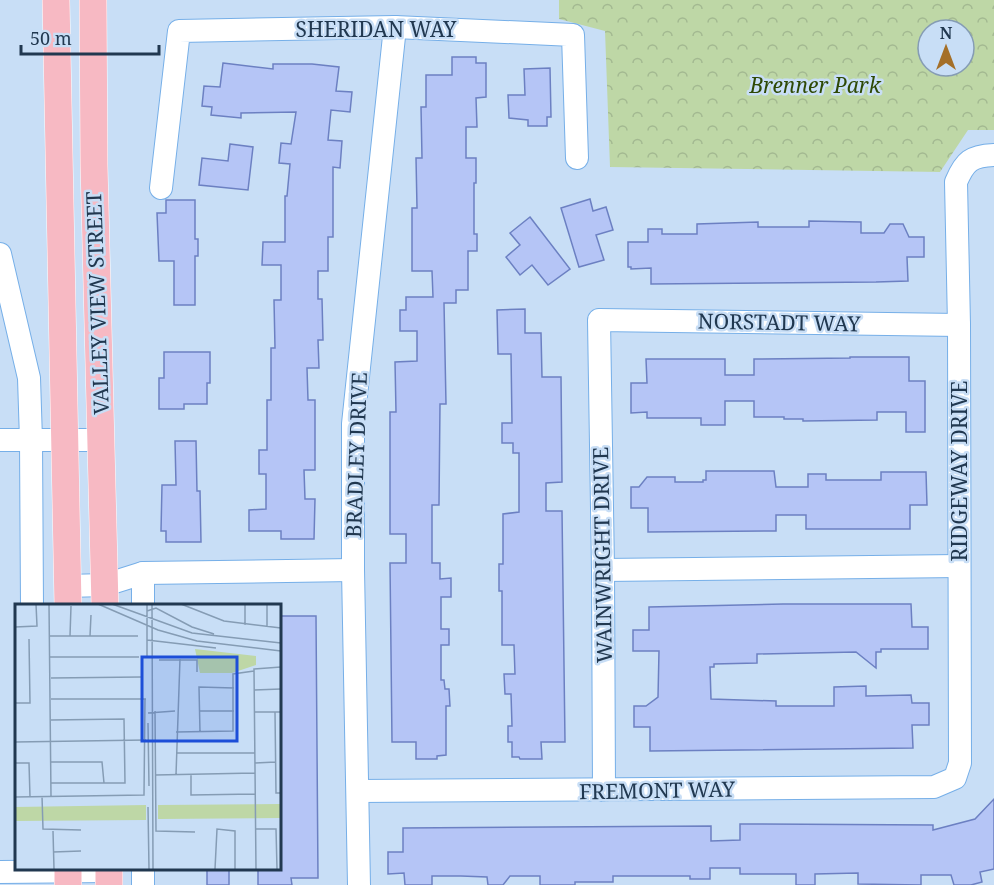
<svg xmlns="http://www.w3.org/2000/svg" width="994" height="885" font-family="'Noto Serif',serif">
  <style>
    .park { fill: url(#park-crowns); fill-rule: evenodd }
    .building { fill: #b5c5f6; stroke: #6c80c2; stroke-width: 1.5 }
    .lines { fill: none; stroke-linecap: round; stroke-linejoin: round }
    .minor-casing { stroke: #76afe8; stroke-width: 24 }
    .major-casing { stroke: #fff; stroke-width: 28 }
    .minor { stroke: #fff; stroke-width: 22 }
    .major { stroke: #f7b9c3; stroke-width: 27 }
    .labels { text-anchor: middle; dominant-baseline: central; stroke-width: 5; stroke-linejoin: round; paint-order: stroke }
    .street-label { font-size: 21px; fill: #213850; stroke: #c8def6 }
    .park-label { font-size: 21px; font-style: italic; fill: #2e4905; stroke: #c8def6 }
    .inset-road { fill: none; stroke: #859cb4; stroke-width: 1.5 }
    .view { fill: #1d4ed8; fill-opacity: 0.15; stroke: #1d4ed8; stroke-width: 3 }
    .inset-edge { fill: none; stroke: #213850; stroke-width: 3 }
  </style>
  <defs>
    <pattern id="park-crowns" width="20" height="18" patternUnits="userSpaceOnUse" patternTransform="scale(1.5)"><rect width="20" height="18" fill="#bed7a6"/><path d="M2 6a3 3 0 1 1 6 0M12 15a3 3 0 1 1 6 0" fill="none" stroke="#a3b991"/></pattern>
  </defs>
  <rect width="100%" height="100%" fill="#c8def6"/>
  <path class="park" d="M 559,0 L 994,0 L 994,130 L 968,130 L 940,172 L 610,167 L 605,31 L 559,19 ZM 928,30 L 964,30 L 964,66 L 928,66 Z"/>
  <g class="building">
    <polygon points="452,57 476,57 476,63 486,63 486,97 476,98 477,127 466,127 466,158 476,158 476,183 474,183 474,234 477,234 477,251 468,251 468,290 456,290 456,303 444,303 446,404 440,404 439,505 432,505 432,563 440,563 440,579 451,578 451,597 441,597 441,629 449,629 449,645 441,645 441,680 444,680 445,689 449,689 450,706 446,706 446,755 437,756 437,759 416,759 416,742 392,742 390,563 406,563 406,534 390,534 390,412 396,412 395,362 417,361 417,331 400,331 400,310 406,310 406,297 433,297 432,271 412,271 412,208 417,208 416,158 422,158 421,107 426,107 426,75 452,75"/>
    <polygon points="223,63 273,69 273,64 312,64 339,67 336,91 352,92 350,112 331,110 328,140 342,141 340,168 333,167 333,237 328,237 328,271 318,271 318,299 322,299 323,340 318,340 319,368 307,368 308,400 315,400 315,470 304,470 305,499 315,499 314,539 281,539 281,531 249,531 249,510 266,509 266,474 259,474 259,450 267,450 267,400 271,400 271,348 275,348 274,300 281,300 281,265 262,265 263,242 285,242 285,196 287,196 290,164 279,163 281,143 291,144 296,112 241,113 241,118 211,115 212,107 202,106 204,86 220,87"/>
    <polygon points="550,68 551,117 547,117 547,126 528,126 528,120 509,118 508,95 525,95 524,69"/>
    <polygon points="230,144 253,147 248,190 199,185 202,158 228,161"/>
    <polygon points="590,199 593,211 606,207 613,230 596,235 604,260 579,267 561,208"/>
    <polygon points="166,200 195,200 195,239 198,239 198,256 195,256 195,305 174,305 174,261 159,261 157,213 166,213"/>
    <polygon points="530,217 570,269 548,285 532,265 520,275 506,257 520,245 510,233"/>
    <polygon points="809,221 861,222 861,233 884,233 890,224 903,224 909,237 924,237 924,257 907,257 908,281 876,282 651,284 651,268 631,269 631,267 628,267 628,242 648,242 648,229 662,229 662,234 697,234 697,224 758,222 758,227 809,227"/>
    <polygon points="525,309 525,333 541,333 542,377 561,377 562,482 546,483 546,511 562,511 565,742 541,742 542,759 520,759 519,757 512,757 512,742 508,742 508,726 512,726 511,694 505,694 504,674 515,674 514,645 502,645 502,591 499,591 499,564 503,564 503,514 519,512 519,453 513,453 513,443 502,443 502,423 512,423 511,354 498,354 497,310"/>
    <polygon points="164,352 210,352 210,383 207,383 207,404 184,404 184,409 159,409 159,378 164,378"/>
    <polygon points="850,357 909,357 909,381 925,381 925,432 906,432 906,412 877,412 877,420 803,421 803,419 784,419 784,417 754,417 754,401 725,401 725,425 701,425 701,418 647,418 647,412 631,413 631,383 647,383 646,359 725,359 725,375 754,375 754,359 850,358"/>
    <polygon points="175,441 196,441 197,491 200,491 201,542 166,542 166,531 161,531 162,485 176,485"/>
    <polygon points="706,471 774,471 776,487 808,487 808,474 826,474 826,480 881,480 881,472 926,472 927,505 910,505 910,529 806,529 806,515 776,515 776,531 648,532 648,508 631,508 631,487 639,487 647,477 675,477 675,482 703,482 703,480 706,480"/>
    <polygon points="783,604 911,604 912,627 928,627 928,649 881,649 881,652 876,652 876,668 856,652 757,654 757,663 714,664 714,667 710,667 711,699 776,701 776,706 834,706 834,687 866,686 866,696 911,695 912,703 929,703 929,725 912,725 913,748 650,751 650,727 634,727 634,706 646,706 658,697 659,651 633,651 633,630 649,630 649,607"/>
    <polygon points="279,616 316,616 318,878 291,878 292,885 258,885 258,868 279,868"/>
    <polygon points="994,799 994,869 980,872 982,882 971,885 954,885 951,875 921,875 921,885 858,884 858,873 815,874 815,885 796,885 796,874 740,874 740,868 710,868 710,879 690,879 690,876 613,876 613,882 575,882 575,885 540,885 540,876 510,876 503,885 488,885 487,877 461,876 432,876 432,885 405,885 404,873 388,874 388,852 403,852 403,828 711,826 711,841 740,840 740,824 933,825 933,830 975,819"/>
    <rect x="207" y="868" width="22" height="17"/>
  </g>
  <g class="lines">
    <defs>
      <g id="minor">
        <polyline points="161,188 179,31 395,27 573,35 577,158"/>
        <polyline points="0,254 29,378 31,440 32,606"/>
        <polyline points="0,440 101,440"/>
        <polyline points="603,570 959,566"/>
        <polyline points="67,586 105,585 143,573 353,570"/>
        <polyline points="143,606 143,573"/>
        <polyline points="604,790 603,570 599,320 959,325"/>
        <path d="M 358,791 L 934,787 L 955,778 L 960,763 L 959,325 L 956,182 C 965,161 971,156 994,155"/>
        <polyline points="143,868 143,885"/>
        <polyline points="0,872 109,871"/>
        <polyline points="359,885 353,570 353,424 395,27"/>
      </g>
      <g id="major">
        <polyline points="56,0 68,606"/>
        <polyline points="93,0 94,165 105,606"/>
        <polyline points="68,868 68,885"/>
        <polyline points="109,868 109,885"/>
      </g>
    </defs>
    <use href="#minor" class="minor-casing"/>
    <use href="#major" class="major-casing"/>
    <use href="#minor" class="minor"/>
    <use href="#major" class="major"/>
  </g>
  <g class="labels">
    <g class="street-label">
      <text x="376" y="29">SHERIDAN WAY</text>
      <text transform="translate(97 303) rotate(-92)">VALLEY VIEW STREET</text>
      <text transform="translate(779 322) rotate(1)">NORSTADT WAY</text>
      <text transform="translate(356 455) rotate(-88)">BRADLEY DRIVE</text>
      <text transform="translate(959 471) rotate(-90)">RIDGEWAY DRIVE</text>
      <text transform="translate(602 555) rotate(-91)">WAINWRIGHT DRIVE</text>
      <text transform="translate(657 790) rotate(-1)">FREMONT WAY</text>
    </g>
    <g class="park-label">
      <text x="815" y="85">Brenner Park</text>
    </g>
  </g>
  <g transform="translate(15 604)">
    <rect width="266" height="266" fill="#c8def6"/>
    <path d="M 180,45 L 241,52 L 241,61 L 217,69 L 185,69 ZM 265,200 L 265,214 L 143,215 L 143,201 ZM 131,201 L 131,216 L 0,217 L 0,203 Z" fill="#bed7a6"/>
    <path class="inset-road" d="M 34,0 L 36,192M 83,0 L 143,26 L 182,37 L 266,47M 97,0 L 177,29 L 266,39M 132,0 L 132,53M 137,0 L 138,265M 166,0 L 209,17 L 266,24M 230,0 L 230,21M 252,0 L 252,23M 132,7 L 141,4 L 177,23 L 199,30M 0,23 L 22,22 L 21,0M 34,32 L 123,32M 55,32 L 56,2M 75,32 L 76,11M 132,36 L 201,44M 35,53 L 124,53M 144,56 L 182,56 L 182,68M 36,74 L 126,73M 239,86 L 266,85M 36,95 L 131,95M 0,99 L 15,99 L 14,35M 140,107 L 141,227 L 180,228M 184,107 L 219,107M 240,108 L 266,108M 260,108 L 261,189 L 266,189M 133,109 L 160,107M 36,116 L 109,115 L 110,179 L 36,179M 133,119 L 134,182M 161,128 L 218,127 L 218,70 L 239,67M 185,128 L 184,83 L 219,84M 0,138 L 131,136M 161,149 L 240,149M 36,158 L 87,158 L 89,179M 0,159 L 14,159 L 15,193M 240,159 L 261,158M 176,170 L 176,191 L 240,190M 140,171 L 240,169M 161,171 L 165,55M 27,192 L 28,225 L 66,226M 0,193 L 129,191 L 130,95M 133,203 L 134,265M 241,225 L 261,225 L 262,265M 38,227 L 39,265M 38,248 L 66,247M 200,265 L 202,225 L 220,227 L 220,265M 241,265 L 239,65 L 266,63"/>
    <path class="view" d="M 127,53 L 222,53 L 222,137 L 127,137 Z"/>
    <rect width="266" height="266" class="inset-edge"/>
  </g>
  <g transform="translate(946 48)"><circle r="28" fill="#c8def6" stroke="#859cb4" stroke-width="1.5"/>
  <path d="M0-4.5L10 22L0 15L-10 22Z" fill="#a46f28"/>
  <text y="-9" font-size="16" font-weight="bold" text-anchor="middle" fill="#213850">N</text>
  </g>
  <path d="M21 45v9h138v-9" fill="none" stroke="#213850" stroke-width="3"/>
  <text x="30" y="45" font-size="18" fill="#213850" stroke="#c8def6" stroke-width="4.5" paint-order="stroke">50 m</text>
</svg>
